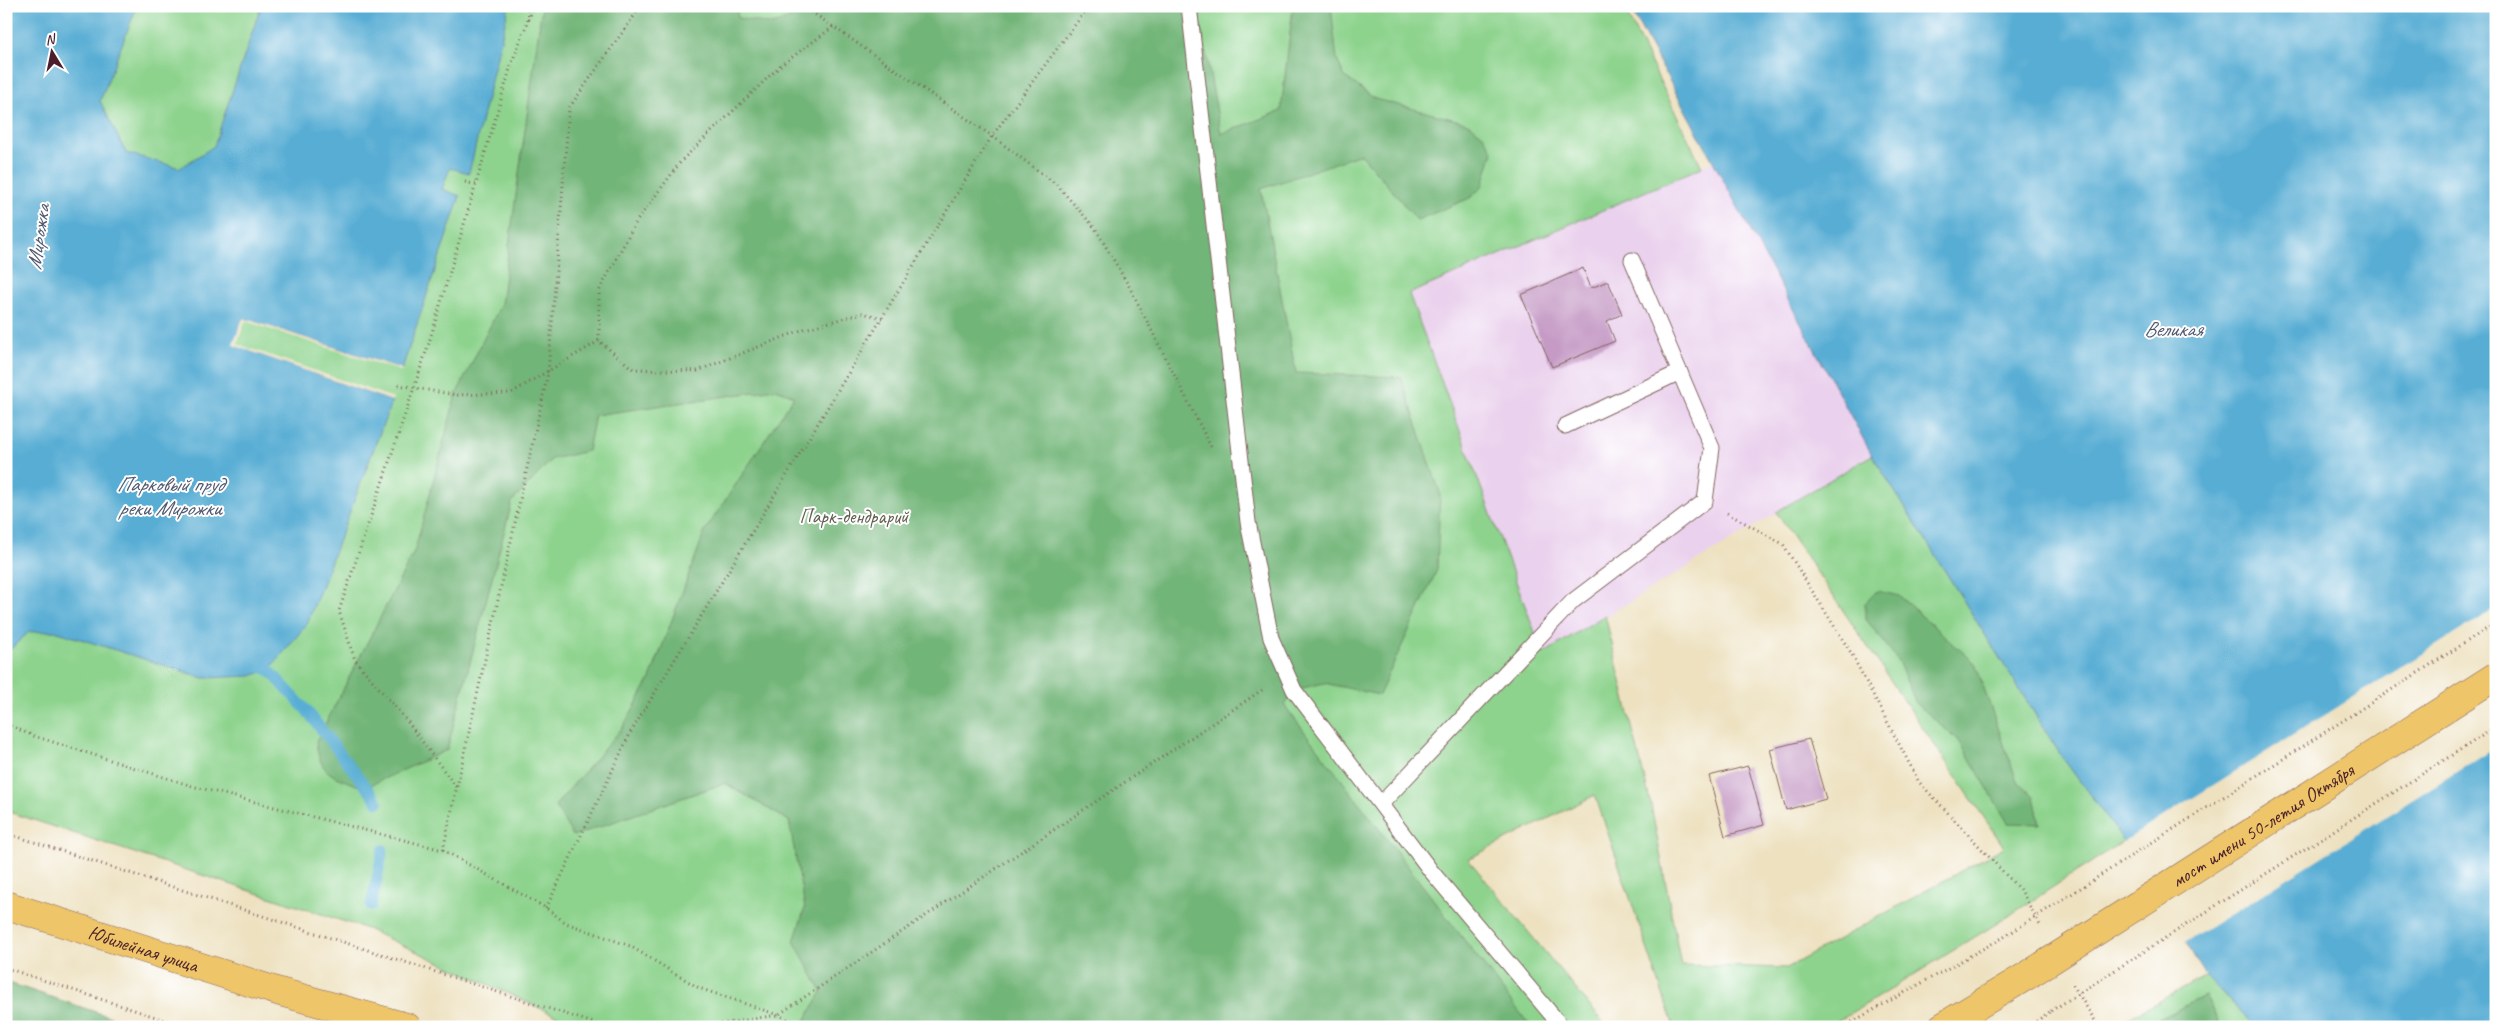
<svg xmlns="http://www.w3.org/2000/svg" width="2502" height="1033" font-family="Caveat,sans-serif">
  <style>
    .built { fill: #ead1ed }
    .green { fill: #8dd38d; stroke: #6c795c }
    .forest { fill: #72b578; stroke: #5e6a52 }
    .water { fill: #58add4; stroke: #516680 }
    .pier { fill: #ede1c0 }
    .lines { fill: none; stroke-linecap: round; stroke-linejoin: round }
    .stream { stroke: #58add4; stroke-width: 11 }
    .building { fill: #c59ac5 }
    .lane-casing { stroke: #83635f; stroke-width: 17 }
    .primary-casing { stroke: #83635f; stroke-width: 29 }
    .path { stroke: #83635f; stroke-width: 3; stroke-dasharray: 1 4; stroke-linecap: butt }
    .lane { stroke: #fff; stroke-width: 15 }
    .primary { stroke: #eec569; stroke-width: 28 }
    .primary-bridge-casing { stroke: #83635f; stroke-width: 29; stroke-linecap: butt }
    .path-bridge { stroke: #83635f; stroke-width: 3; stroke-dasharray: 1 4; stroke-linecap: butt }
    .primary-bridge { stroke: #eec569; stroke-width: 28 }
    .labels { text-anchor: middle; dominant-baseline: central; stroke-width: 4; stroke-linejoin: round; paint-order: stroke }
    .park-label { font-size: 20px; fill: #615e4d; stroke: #fff }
    .street-label { font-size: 20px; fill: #4a1f2b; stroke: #fff }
    .water-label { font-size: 21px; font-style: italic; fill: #50586f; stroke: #fff }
  </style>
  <rect width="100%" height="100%" fill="#fff"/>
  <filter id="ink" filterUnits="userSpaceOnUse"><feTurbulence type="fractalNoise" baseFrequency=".02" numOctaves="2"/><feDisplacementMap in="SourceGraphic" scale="10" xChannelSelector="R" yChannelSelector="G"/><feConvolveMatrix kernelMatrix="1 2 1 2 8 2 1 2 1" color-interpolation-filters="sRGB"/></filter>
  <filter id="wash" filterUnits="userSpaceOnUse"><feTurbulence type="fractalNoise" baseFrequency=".0096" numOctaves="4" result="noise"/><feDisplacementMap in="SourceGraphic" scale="20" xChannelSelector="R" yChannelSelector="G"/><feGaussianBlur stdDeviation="1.12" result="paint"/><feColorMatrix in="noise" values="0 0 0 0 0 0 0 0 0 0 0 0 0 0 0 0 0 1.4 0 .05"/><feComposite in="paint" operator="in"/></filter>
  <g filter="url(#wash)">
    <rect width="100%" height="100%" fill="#ede1c0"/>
    <polygon class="built" points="1714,161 1872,455 1543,654 1409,293"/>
    <g class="green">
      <polygon points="6,6 1623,6 1702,167 1409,294 1543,654 1605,615 1651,805 1681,965 1787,968 2004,847 1776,512 1872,455 2062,757 2124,841 1996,924 1829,1027 1674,1027 1595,795 1468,859 1607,1027 581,1027 367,929 6,811"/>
      <polygon points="2206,976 2256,1027 2221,1027 2205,996 2143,1027 2112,1027"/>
    </g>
    <g class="forest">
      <path d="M 542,6 L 736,6 L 738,18 L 773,25 L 818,6 L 1193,6 L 1199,15 L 1221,134 L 1281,111 L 1293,6 L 1331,6 L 1337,60 L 1345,77 L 1375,99 L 1468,123 L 1483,135 L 1493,152 L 1482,187 L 1470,198 L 1417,220 L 1361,154 L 1261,189 L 1296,373 L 1401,377 L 1440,493 L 1437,570 L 1379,695 L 1324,683 L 1294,690 L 1284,705 L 1531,1027 L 801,1027 L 822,992 L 794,941 L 805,908 L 789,821 L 725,783 L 573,836 L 555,806 L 623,727 L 650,679 L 705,531 L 794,396 L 776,389 L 595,415 L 588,451 L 552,459 L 512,502 L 447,750 L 364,788 C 335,776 320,777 316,742 L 415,550 L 456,395 L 501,304 Z"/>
      <polygon points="1877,591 1899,596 1975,663 2017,781 2034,797 2040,824 2008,823 1960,742 1916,703 1897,659 1865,618 1865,603"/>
      <polygon points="6,982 141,1027 6,1027"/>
      <polygon points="2205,996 2221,1027 2145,1027 2145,1026"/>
    </g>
    <g class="water">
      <polygon points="15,6 137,6 100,101 126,153 180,168 214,146 261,6 509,6 469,173 450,168 442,189 460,196 402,369 243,318 234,345 392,401 307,624 269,670 251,676 204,678 55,631 29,632 6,653 6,28"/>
      <polygon points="1629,6 2496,6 2496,1027 2256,1027 2206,976 2124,841 2062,757 1872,455"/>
    </g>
    <g class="pier">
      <polygon points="243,318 402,369 401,371 245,321 237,344 393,398 392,401 233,345"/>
      <polygon points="2496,608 2496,747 2183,944 2121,843"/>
    </g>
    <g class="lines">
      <g class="stream">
        <polyline points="256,666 269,670 307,711 378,802"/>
        <polyline points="371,906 383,850"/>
      </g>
    </g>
    <g id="blocks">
      <g class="building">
        <polygon points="1583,268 1591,288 1608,281 1622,314 1607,321 1615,341 1552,367 1521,295"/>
        <polygon points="1809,739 1826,799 1786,810 1770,749"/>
        <polygon points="1748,766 1764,825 1725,836 1709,776"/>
      </g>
    </g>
  </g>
  <g filter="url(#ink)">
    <use href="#blocks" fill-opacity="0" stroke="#83635f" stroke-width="1"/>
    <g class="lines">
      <defs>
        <g id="lane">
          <polyline points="1189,6 1248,522 1271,638 1294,690 1431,871 1562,1027"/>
          <polyline points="1565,426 1680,372"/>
          <polyline points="1381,804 1573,601 1705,501 1712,448 1632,260"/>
        </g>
        <g id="primary">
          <path id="s1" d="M 6,905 L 280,992 L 407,1027"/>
          <polyline points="1942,1027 2028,975"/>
        </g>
      </defs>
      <use href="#lane" class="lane-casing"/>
      <use href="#primary" class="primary-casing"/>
      <g class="path">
        <polyline points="803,6 992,136 1057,185 1095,228 1130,288 1211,447"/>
        <polyline points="528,21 528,6"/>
        <polyline points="833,27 780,66 682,160 636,222 599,291 599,341 633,369 697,371 804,329 863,313 882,318"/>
        <polyline points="465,182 477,185"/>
        <polyline points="398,385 456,395 511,393 599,341"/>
        <polyline points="1727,513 1783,544 1851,653 1919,782 2022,892 2041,927"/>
        <polyline points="6,724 34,736 192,786 443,850 546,908 566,923 630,946 699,988 778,1015 804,1027"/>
        <polyline points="456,787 407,721 355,660 339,611 428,346 512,62 534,6"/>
        <polyline points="6,833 606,1027"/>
        <polyline points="443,850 548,373 569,108 641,6"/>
        <polyline points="546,908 631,732 992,136 1089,6"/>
        <polyline points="6,968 186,1027"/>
        <polyline points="2073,985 2099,1027"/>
        <polyline points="701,1027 778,1015 1265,688"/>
        <polyline points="1843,1027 2004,937"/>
        <polyline points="2028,1027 2051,1011"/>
      </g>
      <use href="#lane" class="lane"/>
      <use href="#primary" class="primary"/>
      <defs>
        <g id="primary-bridge">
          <path id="s2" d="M 2028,975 L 2496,676"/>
        </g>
      </defs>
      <use href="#primary-bridge" class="primary-bridge-casing"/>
      <g class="path-bridge">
        <polyline points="2004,937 2496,623"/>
        <polyline points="2051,1011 2496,727"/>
      </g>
      <use href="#primary-bridge" class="primary-bridge"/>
    </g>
  </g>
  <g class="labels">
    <g class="park-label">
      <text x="854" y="516">Парк-дендрарий</text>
    </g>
    <g class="street-label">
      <text stroke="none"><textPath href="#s2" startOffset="278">мост имени 50-летия Октября</textPath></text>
      <text stroke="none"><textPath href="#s1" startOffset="144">Юбилейная улица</textPath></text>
    </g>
    <g class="water-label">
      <text transform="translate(38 237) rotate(-82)">Мирожка</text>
      <text x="2173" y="329">Великая</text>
      <text x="170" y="484">Парковый пруд<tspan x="170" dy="24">реки Мирожки</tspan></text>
    </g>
  </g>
  <rect width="2502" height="1033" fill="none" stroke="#fff" stroke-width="25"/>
  <g transform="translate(52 52) rotate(350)" stroke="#ffffff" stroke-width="4" paint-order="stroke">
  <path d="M0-4L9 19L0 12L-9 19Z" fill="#4a1f2b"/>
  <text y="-8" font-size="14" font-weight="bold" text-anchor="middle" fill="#4a1f2b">N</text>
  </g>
</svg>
